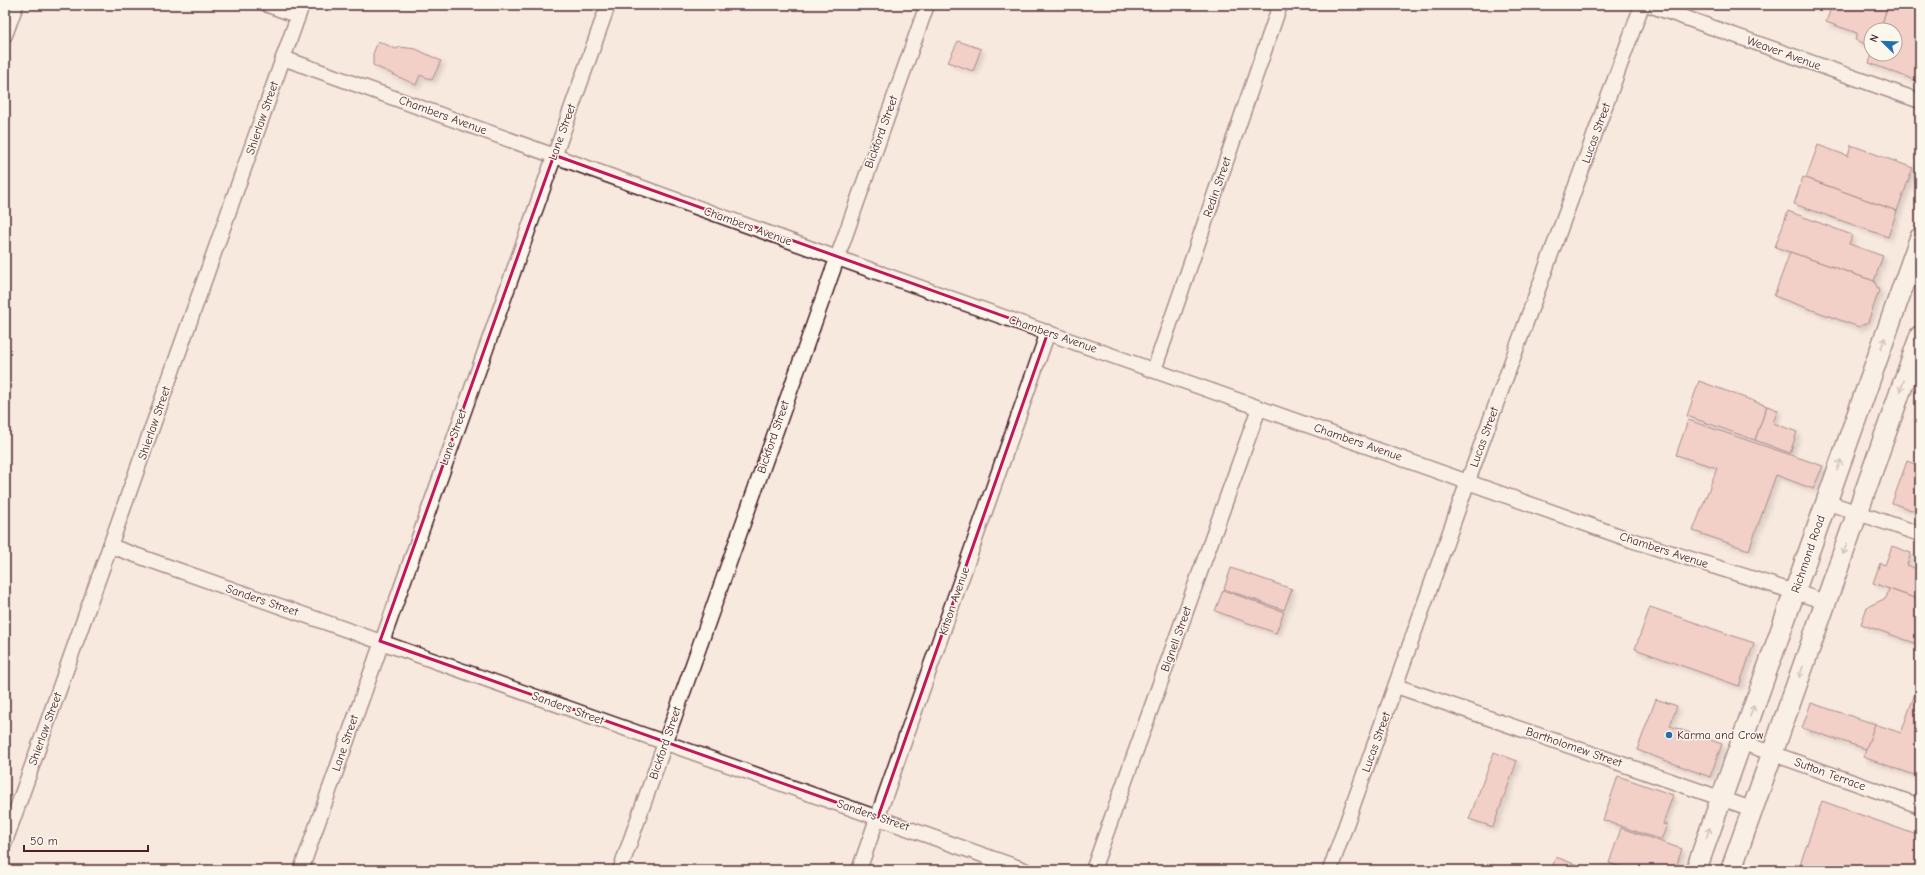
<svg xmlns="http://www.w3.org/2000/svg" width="1925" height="875" font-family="'Comic Neue',sans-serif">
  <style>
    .building { fill: #eaafab; stroke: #4a1f2b; filter: url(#shadow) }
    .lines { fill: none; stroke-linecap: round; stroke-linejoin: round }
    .minor-casing { stroke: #4a1f2b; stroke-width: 17 }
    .secondary-casing { stroke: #4a1f2b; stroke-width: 23 }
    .minor { stroke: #fbf7ec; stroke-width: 14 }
    .secondary { stroke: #fbf7ec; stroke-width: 20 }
    .oneway { stroke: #ab9695 }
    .marked { fill: none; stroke: #c2185b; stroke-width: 3; stroke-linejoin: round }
    .poi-dot { fill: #1f6fb2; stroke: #fbf7ec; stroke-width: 1.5 }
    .labels { text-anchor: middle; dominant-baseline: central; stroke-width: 3; stroke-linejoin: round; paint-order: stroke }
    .street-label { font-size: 12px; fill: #4a1f2b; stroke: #fbf7ec }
    .poi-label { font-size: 12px; fill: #4a1f2b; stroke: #fbf7ec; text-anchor: start }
  </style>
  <defs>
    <filter id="shadow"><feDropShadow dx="3.5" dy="3.5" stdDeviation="2" flood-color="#0004"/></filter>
  </defs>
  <rect width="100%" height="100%" fill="#f8e9df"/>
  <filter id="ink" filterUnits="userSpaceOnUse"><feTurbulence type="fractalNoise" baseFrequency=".025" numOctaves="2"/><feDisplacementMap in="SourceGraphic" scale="8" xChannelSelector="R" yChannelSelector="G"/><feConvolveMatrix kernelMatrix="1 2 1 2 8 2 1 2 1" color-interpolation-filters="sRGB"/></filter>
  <g filter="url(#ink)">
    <g class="building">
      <polygon points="1832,5 1888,5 1880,30 1871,30 1871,46 1855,40 1857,33 1826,22"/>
      <polygon points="1888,5 1920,5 1920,82 1869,63 1872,54 1895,54 1895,30 1880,30"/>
      <polygon points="378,41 396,49 400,47 416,49 441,61 432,80 420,75 416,85 373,65 373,54"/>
      <polygon points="958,41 981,49 973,71 948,62"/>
      <polygon points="1818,145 1848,156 1851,145 1913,168 1897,211 1806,178"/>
      <polygon points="1803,177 1897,211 1888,237 1794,204"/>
      <polygon points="1788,211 1852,235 1849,244 1883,256 1874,281 1775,247"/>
      <polygon points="1790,252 1874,281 1879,291 1868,322 1859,327 1774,296"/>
      <polygon points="1699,381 1767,406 1755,440 1687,416"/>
      <polygon points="1767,406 1778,410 1773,423 1797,432 1790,453 1755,440"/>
      <polygon points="1688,420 1823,466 1813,489 1776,475 1749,550 1693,531 1717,468 1676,455"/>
      <polygon points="1907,461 1920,466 1920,513 1892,503"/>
      <polygon points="1892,546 1911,553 1907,565 1920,570 1920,600 1873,583 1880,563 1885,565"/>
      <polygon points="1231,568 1292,589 1284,610 1224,589"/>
      <polygon points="1889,589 1920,600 1920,645 1861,624 1867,607 1886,598"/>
      <polygon points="1223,590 1284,612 1276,633 1215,611"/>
      <polygon points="1650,607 1754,643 1739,686 1635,649"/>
      <polygon points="1920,679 1920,777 1863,757 1875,724 1901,733"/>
      <polygon points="1656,699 1677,706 1670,726 1722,744 1710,777 1637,750"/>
      <polygon points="1811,703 1875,724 1866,749 1802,728"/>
      <polygon points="1494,752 1517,761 1493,827 1469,819"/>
      <polygon points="1618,776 1673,795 1663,824 1667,825 1661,840 1603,820"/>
      <polygon points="1822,801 1920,836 1920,870 1798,870"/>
      <polygon points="1621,828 1682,849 1675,870 1630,870 1609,863"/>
      <polygon points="1556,857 1590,870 1551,870"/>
    </g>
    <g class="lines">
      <defs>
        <g id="minor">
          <polyline points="268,5 298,16"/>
          <polyline points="1649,5 1920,101"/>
          <polyline points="5,35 16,5"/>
          <polyline points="283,58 826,254 1631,540 1826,602"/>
          <polyline points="1154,370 1280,5"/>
          <polyline points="1826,502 1920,534"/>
          <polyline points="110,546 1025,870"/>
          <polyline points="1396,686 1752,809"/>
          <polyline points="1740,742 1920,806"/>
          <polyline points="5,842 302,5"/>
          <polyline points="301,870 608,5"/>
          <polyline points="620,870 927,5"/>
          <polyline points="859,870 1048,332"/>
          <polyline points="1093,870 1259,408"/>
          <polyline points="1330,870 1468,481 1642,5"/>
        </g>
        <g id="secondary">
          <polyline points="1696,870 1920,238"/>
          <polyline points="1731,870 1920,336"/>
        </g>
      </defs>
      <use href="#minor" class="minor-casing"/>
      <use href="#secondary" class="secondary-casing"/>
      <use href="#minor" class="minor"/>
      <use href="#secondary" class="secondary"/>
    </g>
    <defs><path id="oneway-shaft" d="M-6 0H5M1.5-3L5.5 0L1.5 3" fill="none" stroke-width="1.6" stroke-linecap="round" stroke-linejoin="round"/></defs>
    <g class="oneway">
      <use href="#oneway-shaft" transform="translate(1883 343) rotate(-70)"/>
      <use href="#oneway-shaft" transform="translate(1902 386) rotate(110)"/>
      <use href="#oneway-shaft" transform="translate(1839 465) rotate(-70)"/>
      <use href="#oneway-shaft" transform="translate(1845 549) rotate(109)"/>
      <use href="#oneway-shaft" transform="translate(1801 672) rotate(109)"/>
      <use href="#oneway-shaft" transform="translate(1752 711) rotate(-70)"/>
      <use href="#oneway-shaft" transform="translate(1708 833) rotate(-71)"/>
    </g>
  </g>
  <path d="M0 0H1925V875H0ZM 554,155 L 1048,332 L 878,817 L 380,641 Z" fill="#f8e9df" fill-opacity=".55" fill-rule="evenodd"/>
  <path class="marked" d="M 554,155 L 1048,332 L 878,817 L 380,641 Z"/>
  <circle class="poi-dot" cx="1669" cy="735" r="4"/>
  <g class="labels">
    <g class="street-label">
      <text transform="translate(1784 53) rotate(20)">Weaver Avenue</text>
      <text transform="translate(443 115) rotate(20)">Chambers Avenue</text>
      <text transform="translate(262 118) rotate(-71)">Shierlaw Street</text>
      <text transform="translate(562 132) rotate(-70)">Lane Street</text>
      <text transform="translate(881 132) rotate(-70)">Bickford Street</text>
      <text transform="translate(1596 133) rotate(-70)">Lucas Street</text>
      <text transform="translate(1217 187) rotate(-71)">Redin Street</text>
      <text transform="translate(748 226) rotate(20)">Chambers Avenue</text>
      <text transform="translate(1053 334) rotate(19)">Chambers Avenue</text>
      <text transform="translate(154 423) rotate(-71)">Shierlaw Street</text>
      <text transform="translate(453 437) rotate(-70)">Lane Street</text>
      <text transform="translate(773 437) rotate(-71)">Bickford Street</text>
      <text transform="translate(1484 437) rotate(-70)">Lucas Street</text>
      <text transform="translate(1358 442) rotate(19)">Chambers Avenue</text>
      <text transform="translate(1664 550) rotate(18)">Chambers Avenue</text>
      <text transform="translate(1808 554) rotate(-71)">Richmond Road</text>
      <text transform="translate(262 600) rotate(19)">Sanders Street</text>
      <text transform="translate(954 601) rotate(-71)">Kitson Avenue</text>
      <text transform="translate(1176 639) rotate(-70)">Bignell Street</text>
      <text transform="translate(568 708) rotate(20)">Sanders Street</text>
      <text transform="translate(45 729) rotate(-70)">Shierlaw Street</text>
      <text transform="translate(1376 742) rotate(-70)">Lucas Street</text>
      <text transform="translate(345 743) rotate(-71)">Lane Street</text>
      <text transform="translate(665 743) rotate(-71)">Bickford Street</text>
      <text transform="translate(1574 747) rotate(19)">Bartholomew Street</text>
      <text transform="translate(1830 774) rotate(20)">Sutton Terrace</text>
      <text transform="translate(873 815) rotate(19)">Sanders Street</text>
    </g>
    <g class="poi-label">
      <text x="1677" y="735">Karma and Crow</text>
    </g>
  </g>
  <rect width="1925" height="875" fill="none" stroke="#fbf7ec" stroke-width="20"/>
  <rect x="10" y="10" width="1905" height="855" fill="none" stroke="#4a1f2b" stroke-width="1.5" filter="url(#ink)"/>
  <g transform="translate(1883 42) rotate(293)"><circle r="19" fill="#fbf7ec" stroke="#b4a19f"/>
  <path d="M0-3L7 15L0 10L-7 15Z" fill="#1f6fb2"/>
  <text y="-6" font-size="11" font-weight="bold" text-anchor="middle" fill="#4a1f2b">N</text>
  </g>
  <path d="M24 845v6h124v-6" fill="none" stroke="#4a1f2b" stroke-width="2"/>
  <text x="30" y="845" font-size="12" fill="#4a1f2b" stroke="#fbf7ec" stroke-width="3" paint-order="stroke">50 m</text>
</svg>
